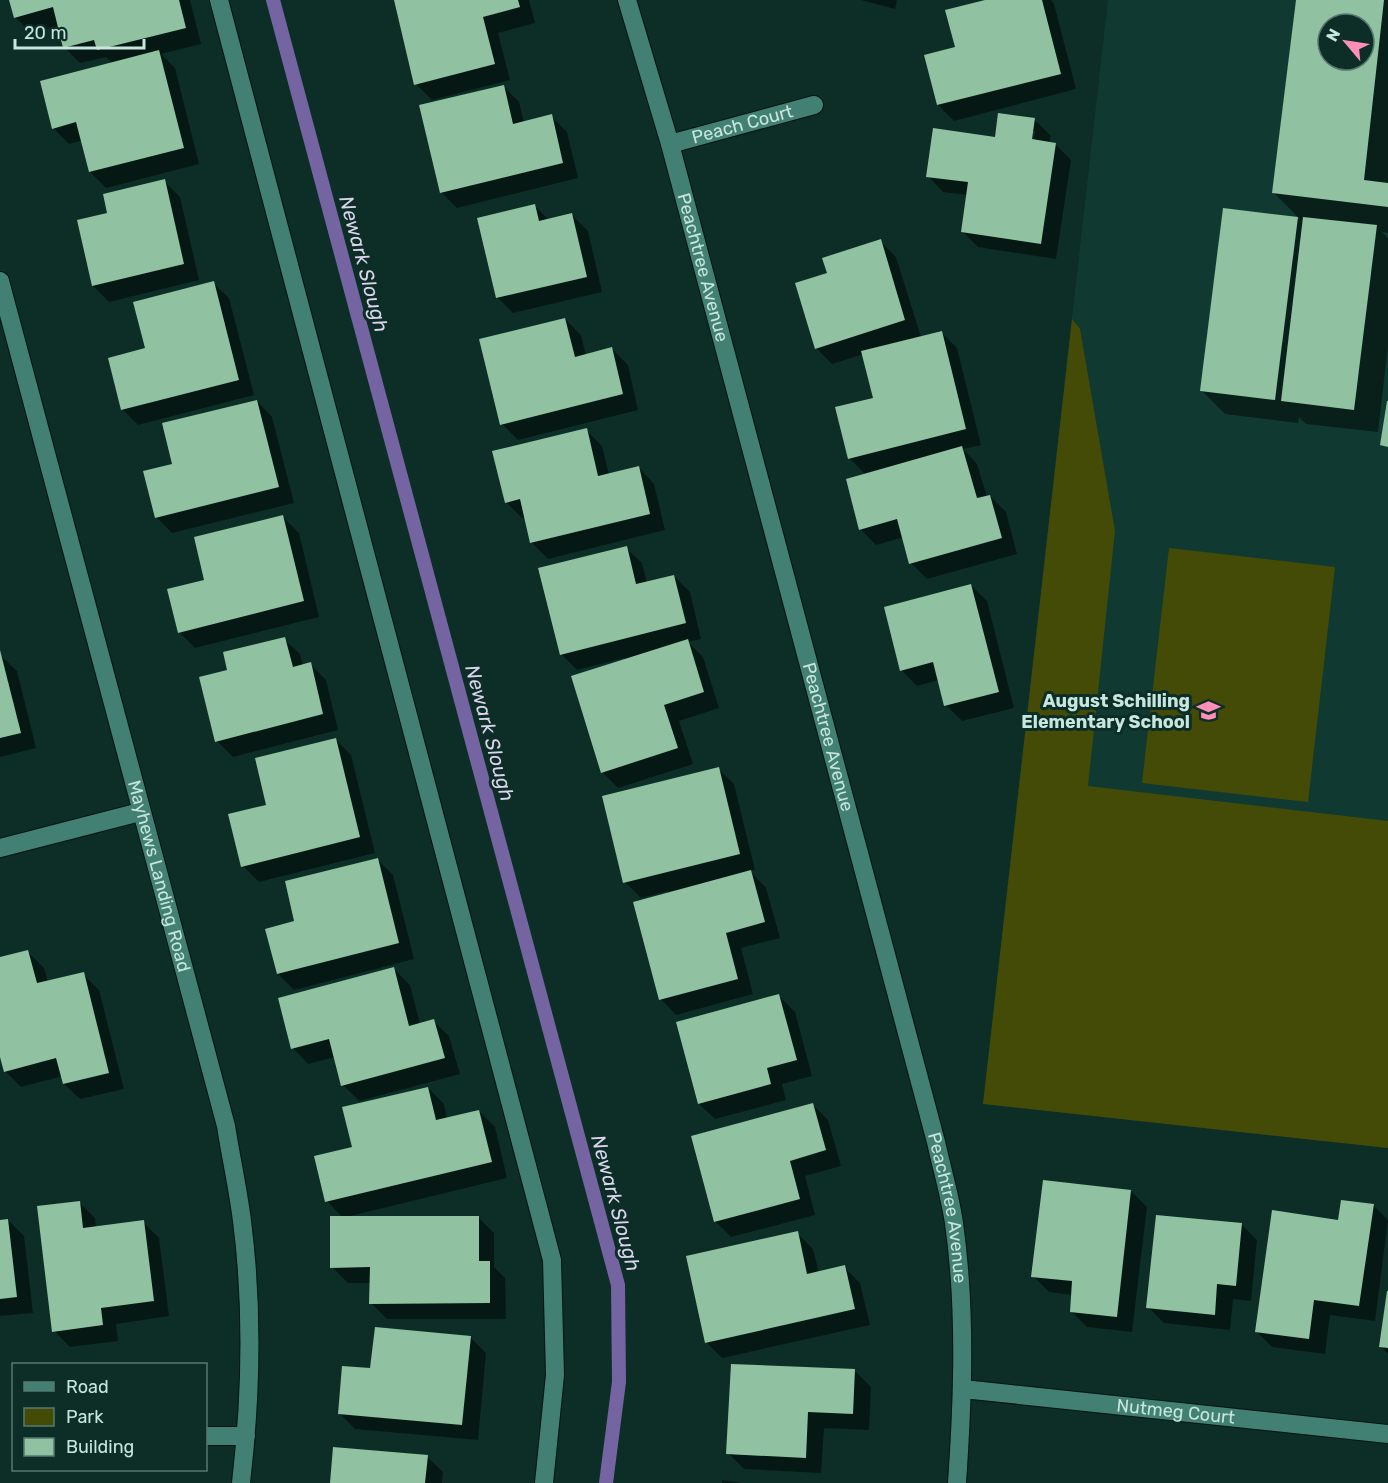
<svg xmlns="http://www.w3.org/2000/svg" width="1388" height="1483" font-family="Rubik,sans-serif">
  <style>
    .built { fill: #103a31; fill-rule: evenodd }
    .green { fill: #434b07 }
    .shadow { fill: #0007; fill-rule: evenodd }
    .lines { fill: none; stroke-linecap: round; stroke-linejoin: round }
    .stream { stroke: #7464a2; stroke-width: 14 }
    .building { fill: #90c2a2; fill-rule: evenodd }
    .minor-casing { stroke: #031410; stroke-width: 20 }
    .minor { stroke: #418072; stroke-width: 18 }
    .labels { text-anchor: middle; dominant-baseline: central; stroke-width: 6; stroke-linejoin: round; paint-order: stroke }
    .street-label { font-size: 18px; fill: #c7e6de; stroke: #0c2e27 }
    .poi-label { font-size: 18px; font-weight: bold; fill: #c7e6de; stroke: #0c2e27; text-anchor: end }
    .water-label { font-size: 20px; font-style: italic; fill: #dbd5ee; stroke: #0c2e27 }
  </style>
  <rect width="100%" height="100%" fill="#0c2e27"/>
  <path class="built" d="M 1108,0 L 1388,0 L 1388,1148 L 983,1104 ZM 1328,24 L 1364,24 L 1364,60 L 1328,60 Z"/>
  <g class="green">
    <polygon points="1072,319 1080,329 1115,531 1088,786 1388,821 1388,1148 983,1104"/>
    <polygon points="1169,548 1335,567 1308,802 1142,783"/>
  </g>
  <g class="shadow">
    <polygon points="11,0 190,0 201,44 161,54 175,68 199,164 106,188 90,172 83,140 69,144 53,128 113,64 106,57 80,63 64,47 59,26 31,33 15,17"/>
    <polygon points="395,0 529,0 535,23 498,33 510,80 432,100 416,84"/>
    <polygon points="861,0 897,0 895,9"/>
    <polygon points="991,0 1051,0 1054,4 1076,89 954,121 938,105 957,49"/>
    <path d="M 1297,0 L 1388,0 L 1388,233 L 1382,232 L 1388,238 L 1388,346 L 1378,432 L 1306,424 L 1299,417 L 1298,423 L 1225,414 L 1202,391 L 1224,210 L 1300,219 L 1273,192 ZM 1328,24 L 1364,24 L 1364,60 L 1328,60 Z"/>
    <polygon points="503,86 519,102 524,123 551,116 567,132 578,178 457,208 441,192"/>
    <path d="M 1000,114 L 1035,120 L 1051,136 L 1049,143 L 1055,144 L 1071,160 L 1056,259 L 978,247 L 963,232 L 968,195 L 943,192 L 928,176 L 996,139 ZM 1032,131 L 1035,131 L 1032,147 L 1029,146 Z"/>
    <polygon points="164,181 180,197 199,280 109,302 93,286 109,214"/>
    <polygon points="534,205 549,220 572,215 588,231 602,292 513,313 497,297"/>
    <polygon points="880,241 896,257 921,337 941,332 957,348 981,445 963,449 977,464 987,497 990,496 1006,512 1017,554 927,579 911,563 904,537 876,545 860,529 866,475 849,458 874,399 864,354 832,364 816,348 829,274"/>
    <polygon points="213,283 229,298 254,395 138,425 122,409 147,349"/>
    <polygon points="565,319 581,335 586,356 612,349 628,365 638,410 518,440 502,424"/>
    <polygon points="257,401 272,417 294,503 172,533 156,517"/>
    <polygon points="586,430 602,446 609,475 639,468 654,484 665,530 548,559 532,543 526,517 522,518 506,502"/>
    <polygon points="283,517 299,533 319,617 195,648 179,632 206,581"/>
    <polygon points="626,548 642,563 647,583 674,576 690,592 701,639 688,642 703,657 719,708 679,721 693,764 618,788 602,772 624,658 577,670 561,654"/>
    <polygon points="971,585 987,601 1014,708 962,721 946,705 939,680 917,686 901,670"/>
    <polygon points="284,639 300,654 303,666 310,664 326,680 338,730 233,757 217,741"/>
    <polygon points="0,655 17,671 36,748 0,757"/>
    <polygon points="335,739 351,755 375,853 259,882 243,866"/>
    <polygon points="718,769 734,784 755,870 750,871 766,888 780,938 741,948 753,994 676,1015 661,999 668,891 641,898 625,882"/>
    <polygon points="377,859 393,875 414,959 294,990 278,974 296,922"/>
    <polygon points="28,952 44,968 48,982 83,974 99,990 124,1089 80,1099 64,1084 63,1076 21,1087 5,1071 0,1051 0,959"/>
    <polygon points="394,969 410,985 420,1024 433,1021 449,1036 460,1074 359,1101 343,1085 335,1057 308,1064 293,1048"/>
    <polygon points="779,996 795,1012 812,1076 782,1084 786,1100 715,1119 699,1104"/>
    <polygon points="428,1088 444,1104 447,1119 479,1111 495,1127 507,1178 346,1217 478,1217 494,1233 494,1267 505,1278 506,1319 387,1319 371,1303 371,1283 348,1283 332,1267 343,1218 327,1201 354,1148"/>
    <polygon points="812,1104 828,1120 841,1166 805,1176 815,1215 731,1237 715,1221"/>
    <polygon points="1131,1191 1147,1207 1132,1332 1087,1327 1071,1311 1073,1295 1049,1292 1033,1276"/>
    <polygon points="79,1202 95,1218 96,1228 143,1222 159,1238 169,1316 116,1324 118,1341 70,1347 54,1331"/>
    <polygon points="1373,1205 1388,1220 1375,1321 1330,1315 1325,1354 1272,1347 1256,1331 1340,1221"/>
    <polygon points="8,1220 24,1236 33,1313 0,1316 0,1221"/>
    <polygon points="1241,1224 1257,1240 1251,1301 1233,1299 1230,1330 1164,1323 1148,1307"/>
    <polygon points="797,1233 813,1249 819,1273 844,1267 860,1283 870,1325 722,1358 706,1342"/>
    <polygon points="1388,1292 1388,1354 1380,1346"/>
    <polygon points="470,1337 486,1353 478,1440 355,1429 339,1413"/>
    <polygon points="855,1371 871,1387 869,1430 824,1428 821,1473 744,1469 728,1453"/>
    <polygon points="427,1457 443,1472 442,1483 332,1483"/>
    <polygon points="722,1480 742,1483 722,1483"/>
  </g>
  <g class="lines">
    <polyline class="stream" points="273,0 618,1285 619,1382 606,1483"/>
  </g>
  <g class="building">
    <polygon points="9,0 179,0 186,28 97,50 94,40 63,48 53,7 14,18"/>
    <polygon points="394,0 518,0 520,7 483,17 495,64 414,85"/>
    <polygon points="985,0 1042,0 1061,74 937,105 924,55 955,47 945,10"/>
    <path d="M 1296,0 L 1384,0 L 1364,180 L 1388,183 L 1388,207 L 1272,193 ZM 1328,24 L 1364,24 L 1364,60 L 1328,60 Z"/>
    <polygon points="159,50 184,148 89,172 76,122 52,129 40,81"/>
    <polygon points="504,85 513,124 552,114 563,163 440,193 419,105"/>
    <polygon points="998,113 1035,118 1032,139 1056,143 1041,244 961,232 968,182 926,177 933,128 995,137"/>
    <polygon points="165,179 184,264 92,286 77,220 107,213 103,194"/>
    <polygon points="535,204 539,221 572,213 587,277 496,298 477,218"/>
    <polygon points="1223,208 1298,217 1275,400 1200,391"/>
    <polygon points="1303,217 1377,225 1354,410 1281,401"/>
    <polygon points="881,239 905,320 815,349 795,283 827,273 822,258"/>
    <polygon points="214,281 239,380 121,410 108,358 145,348 133,302"/>
    <polygon points="565,318 575,357 612,347 623,394 500,425 479,339"/>
    <polygon points="942,331 966,429 848,459 835,407 873,398 861,351"/>
    <polygon points="257,400 279,487 155,518 143,471 172,464 162,423"/>
    <polygon points="1387,401 1388,401 1388,447 1380,445"/>
    <polygon points="587,428 598,476 639,466 650,514 530,543 520,499 505,503 492,451"/>
    <polygon points="962,446 977,498 990,495 1002,538 909,564 897,519 859,530 846,479"/>
    <polygon points="283,515 304,601 178,633 167,589 204,580 194,537"/>
    <polygon points="627,546 636,584 674,575 686,623 560,655 538,568"/>
    <polygon points="971,584 999,692 944,706 933,662 900,671 884,607"/>
    <polygon points="285,637 293,667 311,662 323,714 215,742 199,677 227,670 223,652"/>
    <polygon points="688,639 704,692 664,705 678,748 601,773 571,676"/>
    <polygon points="0,650 21,733 0,738"/>
    <polygon points="336,738 360,837 241,867 228,814 266,805 255,758"/>
    <polygon points="719,767 740,854 623,883 602,796"/>
    <polygon points="378,858 399,943 277,974 265,929 294,921 285,881"/>
    <polygon points="751,870 765,922 726,933 738,979 659,1000 633,902"/>
    <polygon points="28,950 37,983 84,972 109,1073 63,1084 56,1058 4,1072 0,1057 0,957"/>
    <polygon points="394,967 409,1026 434,1019 445,1058 341,1086 329,1039 291,1049 278,998"/>
    <polygon points="779,994 797,1060 767,1068 771,1084 698,1104 676,1022"/>
    <polygon points="428,1087 436,1120 479,1110 492,1162 325,1202 314,1156 352,1147 342,1107"/>
    <polygon points="813,1103 826,1150 790,1161 800,1199 714,1222 691,1136"/>
    <polygon points="1043,1180 1131,1190 1117,1317 1070,1312 1072,1281 1031,1277"/>
    <polygon points="1341,1200 1374,1204 1359,1306 1314,1300 1309,1339 1255,1332 1272,1210 1338,1220"/>
    <polygon points="80,1201 83,1228 144,1220 154,1301 101,1308 103,1325 52,1332 37,1206"/>
    <polygon points="1156,1215 1242,1223 1236,1286 1217,1284 1215,1315 1146,1308"/>
    <polygon points="330,1216 479,1216 479,1261 490,1261 490,1303 369,1304 370,1267 330,1268"/>
    <polygon points="8,1219 17,1297 0,1299 0,1220"/>
    <polygon points="798,1231 807,1274 845,1265 855,1309 705,1343 686,1256"/>
    <polygon points="1387,1291 1388,1291 1388,1348 1379,1347"/>
    <polygon points="375,1327 471,1336 462,1425 338,1414 342,1366 370,1368"/>
    <polygon points="731,1364 855,1369 853,1414 808,1412 806,1458 726,1454"/>
    <polygon points="333,1447 428,1455 425,1483 330,1483"/>
  </g>
  <g class="lines">
    <defs>
      <g id="minor">
        <polyline points="219,0 552,1260 555,1375 544,1483"/>
        <path id="s1" d="M 627,0 L 670,144 L 936,1142 C 942,1169 950,1196 954,1223 C 966,1309 963,1396 957,1483"/>
        <path id="s2" d="M 670,144 L 814,105"/>
        <path id="s3" d="M 0,281 L 226,1126 C 231,1158 238,1189 242,1221 C 253,1307 251,1397 241,1483"/>
        <polyline points="0,848 140,812"/>
        <path id="s4" d="M 963,1389 L 1388,1434"/>
        <polyline points="206,1436 246,1436"/>
      </g>
    </defs>
    <use href="#minor" class="minor-casing"/>
    <use href="#minor" class="minor"/>
  </g>
  <defs>
    <symbol id="school-bare" viewBox="-9 -9 18 18"><path d="M0-5L7-2L0 1L-7-2ZM-4 1L0 2.5L4 1V4Q0 6-4 4Z" fill="#ff8eb9" stroke="#0c2e27" stroke-width="2.5" paint-order="stroke"/></symbol>
  </defs>
  <g fill-rule="evenodd">
    <use href="#school-bare" x="1192" y="694" width="33" height="33"/>
  </g>
  <g class="labels">
    <g class="street-label">
      <text stroke="none"><textPath href="#s2" startOffset="75">Peach Court</textPath></text>
      <text stroke="none"><textPath href="#s1" startOffset="278">Peachtree Avenue</textPath></text>
      <text stroke="none"><textPath href="#s1" startOffset="764">Peachtree Avenue</textPath></text>
      <text stroke="none"><textPath href="#s3" startOffset="616">Mayhews Landing Road</textPath></text>
      <text stroke="none"><textPath href="#s1" startOffset="1250">Peachtree Avenue</textPath></text>
      <text stroke="none"><textPath href="#s4" startOffset="214">Nutmeg Court</textPath></text>
    </g>
    <g class="poi-label">
      <text x="1190" y="701">August Schilling<tspan x="1190" dy="21">Elementary School</tspan></text>
    </g>
    <g class="water-label">
      <text transform="translate(364 264) rotate(75)">Newark Slough</text>
      <text transform="translate(490 733) rotate(75)">Newark Slough</text>
      <text transform="translate(616 1203) rotate(75)">Newark Slough</text>
    </g>
  </g>
  <rect x="12" y="1363" width="195" height="108" fill="#0c2e27" stroke="#577870" stroke-width="1.5"/>
  <rect x="24" y="1382" width="30" height="9" fill="#418072" stroke="#577870" stroke-width="1.5"/>
  <text x="66" y="1393" font-size="18" fill="#c7e6de">Road</text>
  <rect x="24" y="1408" width="30" height="18" fill="#434b07" stroke="#577870" stroke-width="1.5"/>
  <text x="66" y="1423" font-size="18" fill="#c7e6de">Park</text>
  <rect x="24" y="1438" width="30" height="18" fill="#90c2a2" stroke="#577870" stroke-width="1.5"/>
  <text x="66" y="1453" font-size="18" fill="#c7e6de">Building</text>
  <g transform="translate(1346 42) rotate(299)"><circle r="28" fill="#0c2e27" stroke="#577870" stroke-width="1.5"/>
  <path d="M0-4.5L10 22L0 15L-10 22Z" fill="#ff8eb9"/>
  <text y="-9" font-size="16" font-weight="bold" text-anchor="middle" fill="#c7e6de">N</text>
  </g>
  <path d="M15 39v9h129v-9" fill="none" stroke="#c7e6de" stroke-width="3"/>
  <text x="24" y="39" font-size="18" fill="#c7e6de" stroke="#0c2e27" stroke-width="4.5" paint-order="stroke">20 m</text>
</svg>
